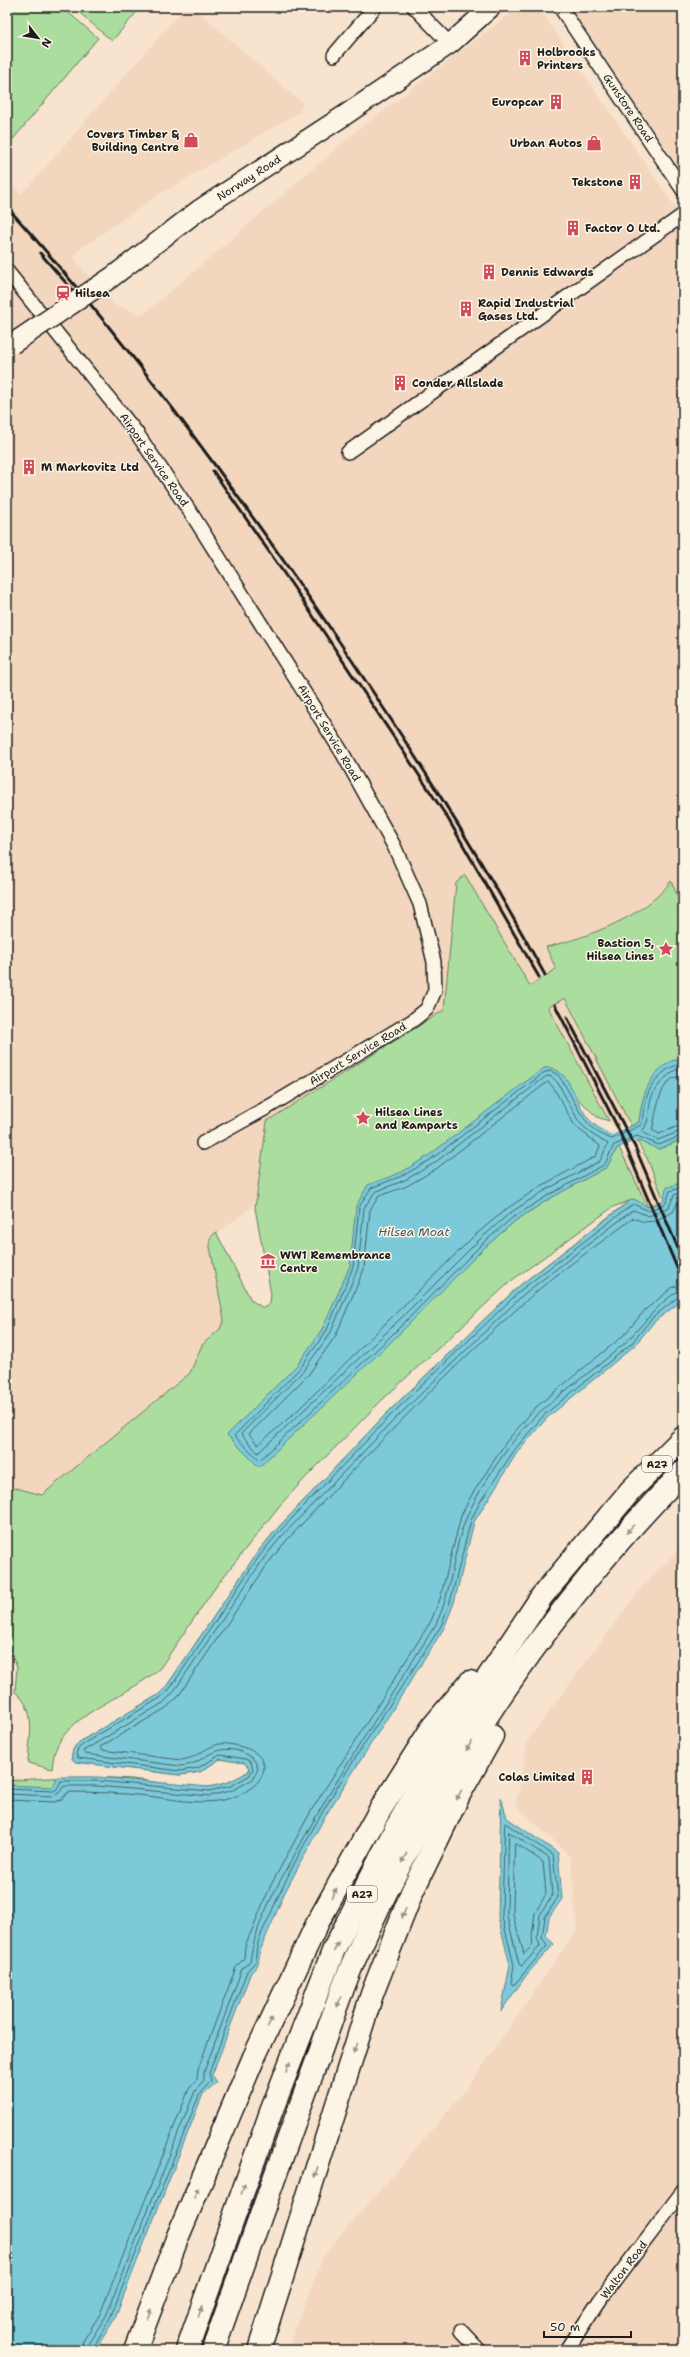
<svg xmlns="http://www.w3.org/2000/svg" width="690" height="2357" font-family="'Shantell Sans',sans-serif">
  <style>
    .built { fill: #f3d6be }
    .green { fill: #abdd9f; stroke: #647c5e }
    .water { fill: #7ccad9; stroke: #56848d }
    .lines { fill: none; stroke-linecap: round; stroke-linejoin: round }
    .shore { stroke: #426268; stroke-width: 1 }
    .street-casing { stroke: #1c1c1c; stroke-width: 16 }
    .secondary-casing { stroke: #1c1c1c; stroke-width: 22 }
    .highway-casing { stroke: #1c1c1c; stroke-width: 25 }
    .street { stroke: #fcf5e5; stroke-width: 13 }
    .secondary { stroke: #fcf5e5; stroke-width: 19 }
    .highway { stroke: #fcf5e5; stroke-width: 22 }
    .rail { stroke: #1c1c1c; stroke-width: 3 }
    .secondary-bridge-casing { stroke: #1c1c1c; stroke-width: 22; stroke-linecap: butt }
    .secondary-bridge { stroke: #fcf5e5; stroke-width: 19 }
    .oneway { fill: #97938b }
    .labels { text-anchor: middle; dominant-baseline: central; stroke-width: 3; stroke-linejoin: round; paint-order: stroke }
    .shield { fill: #fcf5e5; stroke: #5f5d58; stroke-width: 1 }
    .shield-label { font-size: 10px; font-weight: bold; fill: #1c1c1c }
    .poi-label { font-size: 11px; font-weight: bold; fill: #1c1c1c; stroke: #fcf5e5; text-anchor: start }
    .street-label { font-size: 11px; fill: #1c1c1c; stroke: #fcf5e5 }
    .water-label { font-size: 12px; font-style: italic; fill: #3e595e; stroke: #fcf5e5 }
  </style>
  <rect width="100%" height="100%" fill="#f7e3ce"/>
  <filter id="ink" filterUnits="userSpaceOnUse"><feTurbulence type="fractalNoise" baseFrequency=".025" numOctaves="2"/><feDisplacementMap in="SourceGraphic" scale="8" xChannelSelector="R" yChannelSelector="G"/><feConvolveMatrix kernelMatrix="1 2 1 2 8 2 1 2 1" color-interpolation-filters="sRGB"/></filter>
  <g filter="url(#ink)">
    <g class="built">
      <polygon points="185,7 193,7 303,104 299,112 155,197 78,250 74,259 114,305 143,315 357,131 519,7 538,7 683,219 683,908 671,882 656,898 622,920 600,930 547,947 556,969 530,986 465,875 456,883 444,1010 267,1121 255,1204 210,1239 212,1261 224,1313 222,1326 202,1345 190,1373 42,1495 16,1488 7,1490 7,182 22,194"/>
      <polygon points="568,7 683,7 683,173"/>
      <polygon points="565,997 629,1120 613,1127 548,1007"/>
      <polygon points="640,1148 647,1158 664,1200 648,1207 624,1162 625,1154"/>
      <polygon points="683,1545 683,2350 287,2350 324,2255 467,2089 577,1929 570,1856 516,1805 528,1740 639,1591"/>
    </g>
    <g class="green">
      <polygon points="7,7 62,7 98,38 9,144 7,143"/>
      <polygon points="73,7 141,7 112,41"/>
      <path d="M 465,875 L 530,986 L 556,969 L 546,947 C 588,937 645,917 671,881 L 683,908 L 683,1061 L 671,1062 C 647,1081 643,1093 639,1122 L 631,1126 L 565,998 L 548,1007 L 609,1121 L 597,1117 L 576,1097 L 350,1266 L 328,1319 L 311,1347 L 298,1364 L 227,1435 L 259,1466 L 484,1248 L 515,1221 L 549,1199 L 607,1167 L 617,1148 L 619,1147 L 648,1207 L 664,1200 L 647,1158 L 636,1140 L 659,1149 L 683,1139 L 683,1177 L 677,1184 L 683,1182 L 328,1710 L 7,1964 L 7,1781 C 49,1777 90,1776 132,1779 C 157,1782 184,1788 209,1787 C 219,1786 245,1778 249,1768 L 245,1763 L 220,1759 L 200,1772 L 180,1775 L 76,1762 L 72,1759 C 71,1749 76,1744 84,1739 L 158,1695 L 166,1687 L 257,1553 L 275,1531 L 387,1413 L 519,1286 L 629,1201 L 613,1207 L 511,1281 L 382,1400 L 312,1471 L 280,1505 L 217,1585 L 160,1668 C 130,1696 69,1712 55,1751 C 53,1757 53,1764 52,1769 L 28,1763 C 29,1737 38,1710 15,1692 L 17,1667 L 7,1644 L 7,1490 L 16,1488 L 42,1495 L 190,1373 L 202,1345 L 220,1329 L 224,1320 L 210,1247 L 210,1238 L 216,1232 L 251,1300 L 263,1308 L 270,1304 L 271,1294 L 255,1208 L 267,1121 L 444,1010 L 456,883 Z"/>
    </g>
    <g class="water">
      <path d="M 674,1060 L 683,1061 L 683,1139 L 659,1149 L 636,1140 L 617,1148 L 607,1167 L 549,1199 L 515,1221 L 484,1248 L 395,1338 L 259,1467 L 227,1435 L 298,1364 L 323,1328 L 350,1266 L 356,1206 L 368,1185 L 402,1172 L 428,1156 L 544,1068 C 568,1064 575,1101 587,1117 C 593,1125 603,1131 612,1136 L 639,1122 C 642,1097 648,1072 674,1060 Z"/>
      <path d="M 683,1182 L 683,1296 L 679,1303 L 655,1321 L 634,1346 L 547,1418 L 518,1451 L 474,1522 L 454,1603 L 444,1628 L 324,1818 L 285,1892 L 260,1951 C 258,1961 260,1966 251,1972 L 212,2075 L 217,2082 L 203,2094 L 114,2320 L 95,2350 L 7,2350 L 7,1785 L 53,1787 L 57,1777 L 97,1777 L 209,1787 L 229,1782 L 248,1772 L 249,1768 L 245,1763 L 220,1759 L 200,1772 L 180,1775 L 76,1762 L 72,1759 C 71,1749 76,1744 84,1739 L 158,1695 L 166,1687 L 257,1553 L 275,1531 L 387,1413 L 519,1286 L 631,1200 L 634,1199 L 648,1207 L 664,1200 L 666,1188 Z"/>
      <polygon points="501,1798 507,1818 558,1853 562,1899 549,1917 546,1937 554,1944 528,1973 501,2011 510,1965 498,1917"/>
    </g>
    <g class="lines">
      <g class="shore">
        <path d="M 683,1065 C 667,1063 649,1085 646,1100 C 644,1108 645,1117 641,1125 L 612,1139 C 581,1130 575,1097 558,1075 L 551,1071 L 545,1072 L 430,1160 L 404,1175 L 371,1188 L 359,1207 L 353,1267 L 327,1330 L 301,1367 L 234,1436 L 260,1460 L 392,1335 L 481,1245 L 512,1218 L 547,1196 L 600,1167 L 605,1164 L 614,1145 L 637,1136 L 659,1145 L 683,1135"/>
        <path d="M 683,1070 L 675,1070 C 666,1077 655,1086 651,1099 C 648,1111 650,1121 642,1132 L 658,1140 L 683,1130"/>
        <polygon points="547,1076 552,1077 558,1083 579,1122 593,1135 608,1144 600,1161 544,1191 510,1213 478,1241 388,1331 258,1453 241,1434 304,1370 331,1332 358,1268 364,1208 375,1192 405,1180 433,1164"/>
        <path d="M 683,1076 C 658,1075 657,1114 652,1130 L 659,1134 L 683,1124"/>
        <polygon points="548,1082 553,1087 575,1126 600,1146 596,1156 541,1186 505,1210 473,1237 299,1409 258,1445 249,1434 309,1374 336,1335 364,1269 370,1210 379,1196 407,1186 436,1169"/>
        <polyline points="7,1789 53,1791 57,1789 61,1781 97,1781 209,1791 231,1786 250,1775 253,1769 251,1762 246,1759 220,1755 198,1768 180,1771 78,1758 76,1754 78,1749 86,1742 160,1698 169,1690 260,1555 278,1533 390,1416 522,1289 633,1204 649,1211 666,1203 670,1191 683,1187"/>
        <path d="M 7,1794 L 53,1796 L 59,1793 L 64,1786 L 97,1786 L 210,1796 L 233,1790 L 253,1779 L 258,1769 C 256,1753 231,1746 217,1751 C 202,1756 198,1765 180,1766 L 85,1754 L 83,1751 L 163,1703 L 172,1694 L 264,1558 L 281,1537 L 394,1420 L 525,1293 L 633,1210 L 649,1216 L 669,1207 L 674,1195 L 683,1192"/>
        <path d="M 7,1800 L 54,1802 L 61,1800 L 68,1792 C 95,1792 121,1793 147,1796 C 172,1799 199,1805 223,1800 C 266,1791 286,1752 228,1744 C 210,1741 198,1759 181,1760 L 102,1750 L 100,1747 L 166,1708 L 177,1698 L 269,1562 L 286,1541 C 364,1458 443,1375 528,1299 C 561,1269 599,1245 633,1218 L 644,1222 L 654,1221 L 673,1212 L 679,1200 L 683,1198"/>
        <polygon points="505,1823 553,1855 558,1897 545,1917 542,1938 547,1946 513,1986 511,1984 514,1965 502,1917"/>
        <polygon points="509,1832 549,1858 552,1896 540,1915 537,1937 540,1946 522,1966 519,1964 507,1916"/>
        <polygon points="515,1843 543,1862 546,1894 535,1913 532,1936 533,1945 524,1954 513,1915"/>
        <polyline points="81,2350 83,2341 100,2314 189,2089 197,2079 198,2069 236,1967 244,1958 245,1946 271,1885 311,1811 431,1621 440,1599 461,1516 471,1496 506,1442 536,1407 624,1335 645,1310 673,1287 683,1284"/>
        <path d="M 87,2350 L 88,2344 L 106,2316 L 195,2091 L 204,2081 L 204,2072 L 242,1969 L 250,1961 C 255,1925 276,1888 294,1856 C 337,1776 388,1701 436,1624 C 453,1590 452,1550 467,1516 C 481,1485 515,1433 541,1411 C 569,1386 601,1365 628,1340 C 639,1329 668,1291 683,1290"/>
        <path d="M 92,2350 L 110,2318 L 200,2093 L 211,2081 L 209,2073 L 247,1971 L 256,1961 C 254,1945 264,1929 270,1915 C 314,1812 381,1720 441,1626 L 450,1602 L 471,1520 L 480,1502 L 515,1449 L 544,1415 L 631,1344 L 652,1318 L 679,1296 L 683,1295"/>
      </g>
      <defs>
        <g id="street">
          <polyline points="414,7 450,44"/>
          <polyline points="560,7 683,190"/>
          <polyline points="334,55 375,7"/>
          <polyline points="7,271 136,432 193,516 343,754 394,846 420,904 434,962 435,990 427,1009 412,1021 270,1106 203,1143"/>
          <polyline points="348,452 683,215"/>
          <polyline points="461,2331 479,2350"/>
          <polyline points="567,2350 600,2300 683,2191"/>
        </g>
        <polyline id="secondary" points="112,277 199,210 345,115 450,44 491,7"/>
        <g id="highway">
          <polyline points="135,2350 178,2236 254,2057 318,1922 380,1810 433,1726 470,1682"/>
          <polyline points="187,2350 271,2112 334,1949 396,1828 449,1736 542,1596 631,1490 683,1438"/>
          <path d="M 213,2350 C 246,2258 278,2166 312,2074 C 327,2035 339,1994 356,1956 C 435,1778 547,1611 683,1472"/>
          <polyline points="259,2350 372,1994 412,1892 459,1795 492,1736"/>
        </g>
      </defs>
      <use href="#street" class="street-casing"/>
      <use href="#secondary" class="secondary-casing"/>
      <use href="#highway" class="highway-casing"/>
      <use href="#street" class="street"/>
      <use href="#secondary" class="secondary"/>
      <use href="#highway" class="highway"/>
      <g class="rail">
        <path d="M 7,207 C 124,337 227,478 326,622 C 404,737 479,853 545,975"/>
        <polyline points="40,253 81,300"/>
        <polyline points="213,471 299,595 447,817 539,977"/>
        <polyline points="555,1005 618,1128 683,1282"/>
        <polyline points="567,1017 635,1147 683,1260"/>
      </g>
      <defs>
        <polyline id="secondary-bridge" points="12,344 112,277"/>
      </defs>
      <use href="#secondary-bridge" class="secondary-bridge-casing"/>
      <use href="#secondary-bridge" class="secondary-bridge"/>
    </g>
    <defs><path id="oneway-solid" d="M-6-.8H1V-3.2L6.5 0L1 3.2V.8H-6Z"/></defs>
    <g class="oneway">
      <use href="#oneway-solid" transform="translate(630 1529) rotate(131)"/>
      <use href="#oneway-solid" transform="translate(469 1746) rotate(122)"/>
      <use href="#oneway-solid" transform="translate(459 1795) rotate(118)"/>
      <use href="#oneway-solid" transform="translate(404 1858) rotate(119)"/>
      <use href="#oneway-solid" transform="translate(334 1893) rotate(-61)"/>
      <use href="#oneway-solid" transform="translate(404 1913) rotate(111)"/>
      <use href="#oneway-solid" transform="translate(336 1947) rotate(-65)"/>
      <use href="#oneway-solid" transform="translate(339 2002) rotate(110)"/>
      <use href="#oneway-solid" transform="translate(270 2022) rotate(-64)"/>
      <use href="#oneway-solid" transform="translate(355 2048) rotate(108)"/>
      <use href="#oneway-solid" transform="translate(288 2067) rotate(-69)"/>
      <use href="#oneway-solid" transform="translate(316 2172) rotate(108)"/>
      <use href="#oneway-solid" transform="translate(243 2189) rotate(-71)"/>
      <use href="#oneway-solid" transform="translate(196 2193) rotate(-67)"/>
      <use href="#oneway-solid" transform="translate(200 2312) rotate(-71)"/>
      <use href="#oneway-solid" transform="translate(149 2314) rotate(-69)"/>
    </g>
  </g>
  <defs>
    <symbol id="building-bare" viewBox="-9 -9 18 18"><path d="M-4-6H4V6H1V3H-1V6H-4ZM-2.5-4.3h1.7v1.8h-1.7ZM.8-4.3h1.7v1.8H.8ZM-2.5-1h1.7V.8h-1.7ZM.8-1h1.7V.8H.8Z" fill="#d1495b" stroke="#fcf5e5" stroke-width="2.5" paint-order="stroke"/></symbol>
    <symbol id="shop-bare" viewBox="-9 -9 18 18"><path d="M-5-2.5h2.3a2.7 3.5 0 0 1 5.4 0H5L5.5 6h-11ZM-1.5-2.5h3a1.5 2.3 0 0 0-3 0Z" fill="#d1495b" stroke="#fcf5e5" stroke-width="2.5" paint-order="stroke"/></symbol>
    <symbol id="station-bare" viewBox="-9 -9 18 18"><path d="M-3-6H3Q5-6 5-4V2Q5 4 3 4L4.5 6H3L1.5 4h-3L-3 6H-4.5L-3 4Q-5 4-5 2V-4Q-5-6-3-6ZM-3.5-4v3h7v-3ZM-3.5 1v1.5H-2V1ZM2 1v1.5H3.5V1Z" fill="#d1495b" stroke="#fcf5e5" stroke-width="2.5" paint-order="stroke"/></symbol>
    <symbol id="sight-bare" viewBox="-9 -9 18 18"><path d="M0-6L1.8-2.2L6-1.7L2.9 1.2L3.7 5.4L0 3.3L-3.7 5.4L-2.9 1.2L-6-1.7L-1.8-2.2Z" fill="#d1495b" stroke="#fcf5e5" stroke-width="2.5" paint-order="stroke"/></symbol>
    <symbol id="museum-bare" viewBox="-9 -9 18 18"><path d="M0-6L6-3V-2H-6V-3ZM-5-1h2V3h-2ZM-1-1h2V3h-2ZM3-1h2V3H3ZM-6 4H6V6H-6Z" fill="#d1495b" stroke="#fcf5e5" stroke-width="2.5" paint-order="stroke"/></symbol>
  </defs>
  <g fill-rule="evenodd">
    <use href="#building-bare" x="514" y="47" width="22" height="22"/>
    <use href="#building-bare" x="545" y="91" width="22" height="22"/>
    <use href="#shop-bare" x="180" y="129" width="22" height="22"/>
    <use href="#shop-bare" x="583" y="132" width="22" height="22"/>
    <use href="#building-bare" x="624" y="171" width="22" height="22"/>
    <use href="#building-bare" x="562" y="217" width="22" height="22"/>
    <use href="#building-bare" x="478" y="261" width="22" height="22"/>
    <use href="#station-bare" x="52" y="282" width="22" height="22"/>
    <use href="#building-bare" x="455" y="298" width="22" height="22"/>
    <use href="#building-bare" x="389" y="372" width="22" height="22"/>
    <use href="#building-bare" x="18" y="456" width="22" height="22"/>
    <use href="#sight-bare" x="655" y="938" width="22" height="22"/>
    <use href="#sight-bare" x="352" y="1107" width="22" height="22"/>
    <use href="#museum-bare" x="257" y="1250" width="22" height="22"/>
    <use href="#building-bare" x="576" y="1766" width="22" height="22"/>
  </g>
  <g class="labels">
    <g class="shield">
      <rect x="642" y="1456" width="30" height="16" rx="3"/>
      <rect x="347" y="1886" width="30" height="16" rx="3"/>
    </g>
    <g class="shield-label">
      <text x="657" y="1464">A27</text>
      <text x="362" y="1894">A27</text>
    </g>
    <g class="poi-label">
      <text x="537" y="52">Holbrooks<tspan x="537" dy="13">Printers</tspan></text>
      <text x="544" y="102" text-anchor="end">Europcar</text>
      <text x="179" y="134" text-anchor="end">Covers Timber &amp;<tspan x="179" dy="13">Building Centre</tspan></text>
      <text x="582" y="143" text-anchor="end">Urban Autos</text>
      <text x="623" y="182" text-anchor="end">Tekstone</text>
      <text x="585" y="228">Factor O Ltd.</text>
      <text x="501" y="272">Dennis Edwards</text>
      <text x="75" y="293">Hilsea</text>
      <text x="478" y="303">Rapid Industrial<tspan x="478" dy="13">Gases Ltd.</tspan></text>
      <text x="412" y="383">Conder Allslade</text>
      <text x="41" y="467">M Markovitz Ltd</text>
      <text x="654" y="943" text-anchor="end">Bastion 5,<tspan x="654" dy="13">Hilsea Lines</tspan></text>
      <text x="375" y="1112">Hilsea Lines<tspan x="375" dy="13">and Ramparts</tspan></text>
      <text x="280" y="1255">WW1 Remembrance<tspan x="280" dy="13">Centre</tspan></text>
      <text x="575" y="1777" text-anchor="end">Colas Limited</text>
    </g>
    <g class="street-label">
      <text transform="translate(628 108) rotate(56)">Gunstore Road</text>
      <text transform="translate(249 178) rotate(-33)">Norway Road</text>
      <text transform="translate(154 460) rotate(55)">Airport Service Road</text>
      <text transform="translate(329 733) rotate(59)">Airport Service Road</text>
      <text transform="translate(358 1054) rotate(-31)">Airport Service Road</text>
      <text transform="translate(624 2270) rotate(-53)">Walton Road</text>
    </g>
    <g class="water-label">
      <text x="414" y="1232">Hilsea Moat</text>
    </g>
  </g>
  <rect width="690" height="2357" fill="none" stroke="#fcf5e5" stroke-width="24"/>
  <rect x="12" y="12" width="666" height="2333" fill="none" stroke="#1c1c1c" stroke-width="1.5" filter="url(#ink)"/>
  <g transform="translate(38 38) rotate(121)" stroke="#fcf5e5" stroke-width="3" paint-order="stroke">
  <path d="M0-3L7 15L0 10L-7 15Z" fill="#1c1c1c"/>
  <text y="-6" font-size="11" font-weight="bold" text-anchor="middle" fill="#1c1c1c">N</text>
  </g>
  <path d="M544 2331v6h87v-6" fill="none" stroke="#1c1c1c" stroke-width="2"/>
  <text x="550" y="2331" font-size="12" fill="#1c1c1c" stroke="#fcf5e5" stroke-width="3" paint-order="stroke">50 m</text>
</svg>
